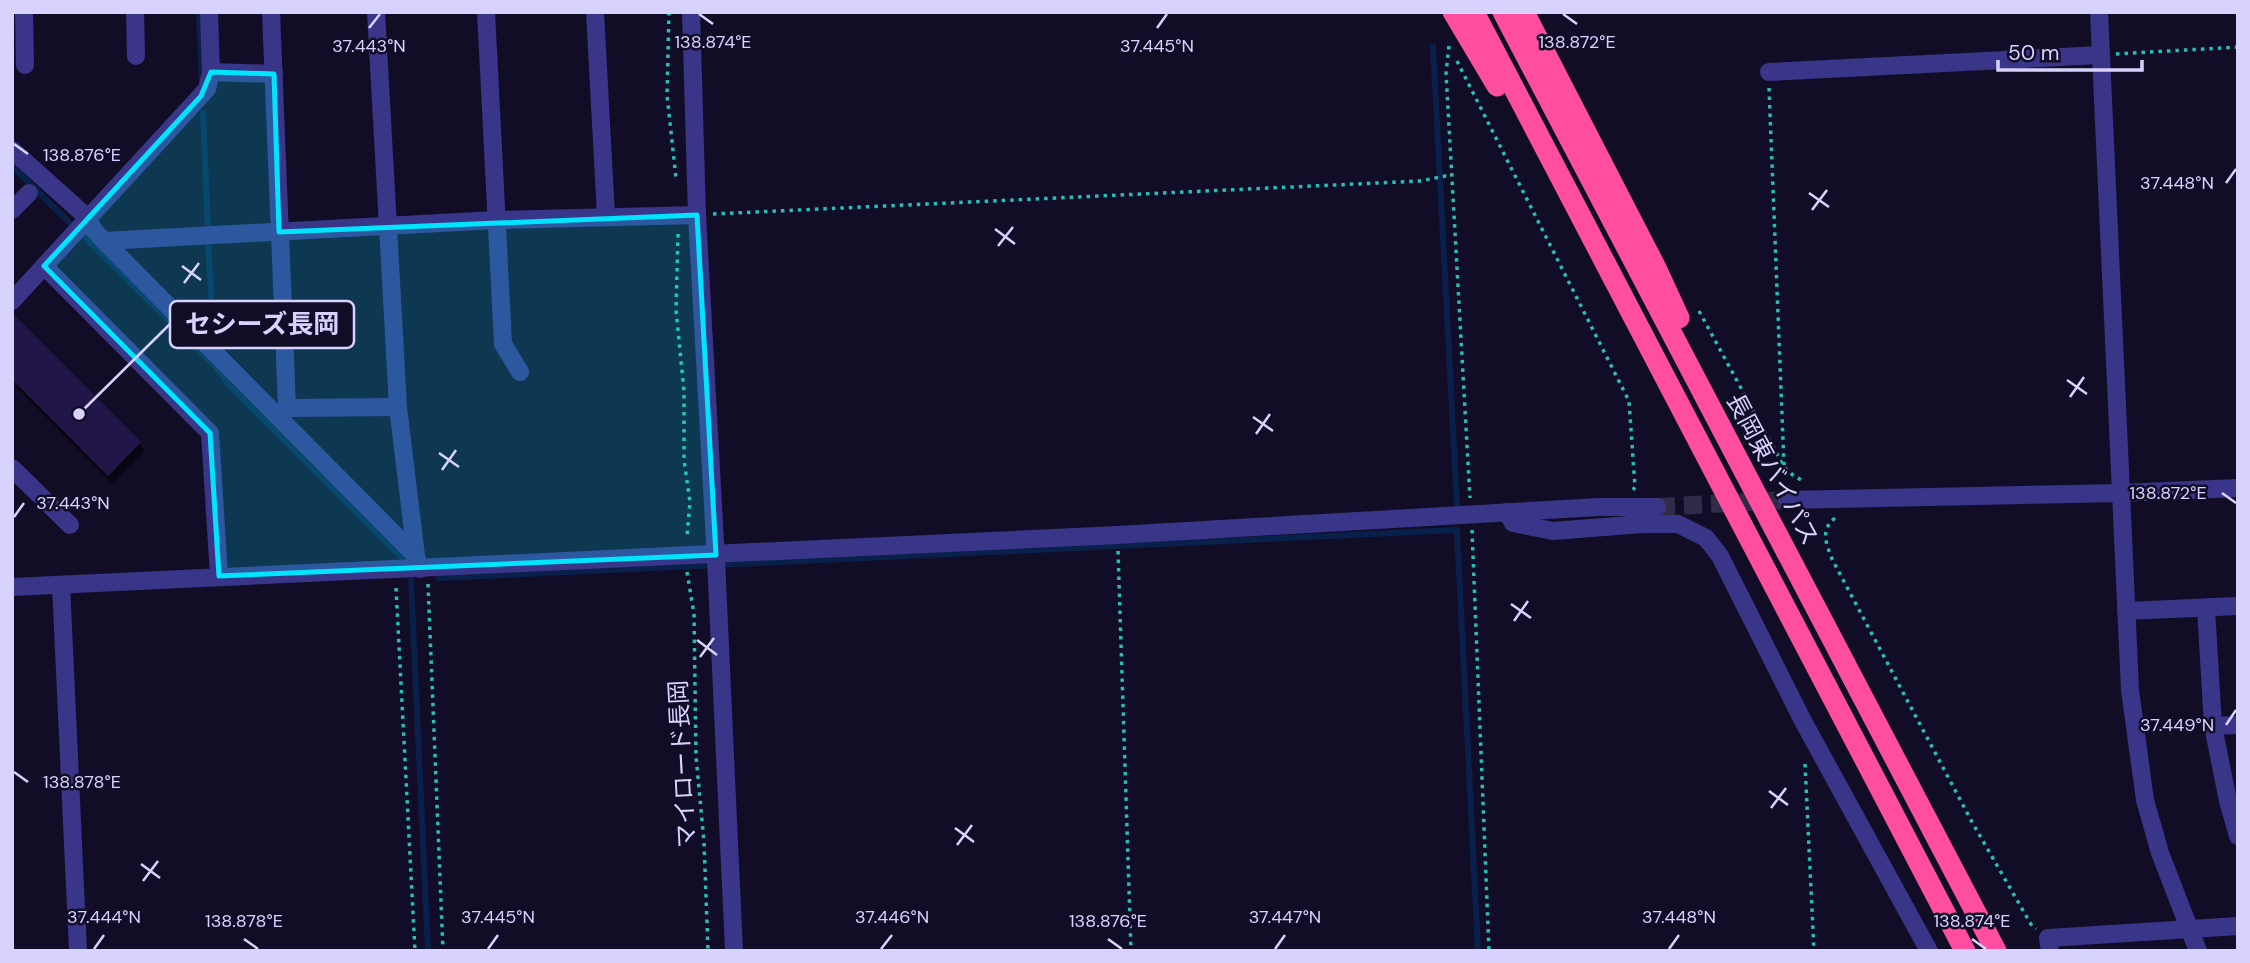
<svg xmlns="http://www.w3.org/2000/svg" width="2250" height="963" font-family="'DM Sans','Noto Sans JP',sans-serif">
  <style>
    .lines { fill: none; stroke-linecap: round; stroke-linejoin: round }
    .stream { stroke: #09214a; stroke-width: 6 }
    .building { fill: #221848; filter: url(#shadow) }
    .street-tunnel { stroke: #302b47; stroke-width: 18; stroke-dasharray: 18 9; stroke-linecap: butt }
    .path { stroke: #27beb5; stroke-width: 3.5; stroke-dasharray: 3.5 5; stroke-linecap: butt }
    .street { stroke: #393588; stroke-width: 18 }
    .highway { stroke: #ff4da2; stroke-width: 21 }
    .marked { fill: #00e4fd; fill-opacity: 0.2; stroke: #00e4fd; stroke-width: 5; stroke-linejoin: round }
    .ticks { fill: none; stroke: #d7d2ff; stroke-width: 2.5 }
    .labels { text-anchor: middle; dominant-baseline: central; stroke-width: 5; stroke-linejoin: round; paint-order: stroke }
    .street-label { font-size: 24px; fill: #d7d2ff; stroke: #120d26 }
    .ticks-label { font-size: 18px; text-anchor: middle; fill: #d7d2ff; stroke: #120d26; stroke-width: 5; stroke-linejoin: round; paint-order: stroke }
    .leader { fill: none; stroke: #d7d2ff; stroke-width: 2.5 }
    .callout-dot { fill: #d7d2ff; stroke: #120d26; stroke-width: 2.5 }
    .callout { fill: #120d26; stroke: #d7d2ff; stroke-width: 2.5 }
    .callout-label { font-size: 26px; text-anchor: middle; font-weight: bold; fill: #d7d2ff }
  </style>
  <defs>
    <filter id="shadow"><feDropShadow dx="4.5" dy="8" stdDeviation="0" flood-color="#0009"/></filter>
  </defs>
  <rect width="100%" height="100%" fill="#120d26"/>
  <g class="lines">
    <g class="stream">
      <polyline points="199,12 202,80"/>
      <polyline points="1433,46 1457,506"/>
      <polyline points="203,113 208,229"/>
      <polyline points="12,166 215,366 228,384 401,557"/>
      <polyline points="208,243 214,337"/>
      <polyline points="439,578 1457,530 1478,951"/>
      <polyline points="411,580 428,951"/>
    </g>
  </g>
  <polygon class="building" points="12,313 141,442 108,476 12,379"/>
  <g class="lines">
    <polyline class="street-tunnel" points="1657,507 1787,500"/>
    <g class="path">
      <polyline points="669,12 667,95 676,178"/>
      <polyline points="1449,46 1446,73 1470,498"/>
      <polyline points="2116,54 2238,47"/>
      <polyline points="1457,61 1629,401 1635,487 1633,490"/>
      <polyline points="1769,88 1784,465"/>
      <polyline points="713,214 1420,181 1445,176 1451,177"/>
      <polyline points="678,234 676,310 684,391 684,460 690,502 687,537"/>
      <polyline points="1699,311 1784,467 1795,477 1804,481"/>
      <path d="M 1835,518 C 1820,530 1826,543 1832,559 L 1972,822 L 2032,926 L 2036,929"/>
      <polyline points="1472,530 1489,951"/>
      <polyline points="1118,551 1131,951"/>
      <polyline points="687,572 694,614 696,756 704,842 708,951"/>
      <polyline points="428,584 443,951"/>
      <polyline points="396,588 415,951"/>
      <polyline points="1805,764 1814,951"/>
    </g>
    <g class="street">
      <polyline points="24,12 25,65"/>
      <polyline points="135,12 136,56"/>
      <polyline points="271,12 287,408 278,417"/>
      <polyline points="376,12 398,407 416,556"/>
      <polyline points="486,12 503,344 520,372"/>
      <polyline points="595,12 606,216"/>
      <polyline points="691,12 697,215 716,560 734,951"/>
      <polyline points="2099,12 2130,690 2145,800 2160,853 2198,951"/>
      <polyline points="211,72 274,74"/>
      <polyline points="1769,72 2100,55"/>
      <polyline points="12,150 88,218 93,229 104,241 416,556 420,569"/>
      <polyline points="12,210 29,193"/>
      <polyline points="104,241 496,220 697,215"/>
      <polyline points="44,266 210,433 219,576"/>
      <polyline points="12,301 207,89 211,72 209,12"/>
      <polyline points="287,408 398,407"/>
      <polyline points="12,468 70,525"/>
      <polyline points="1787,500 2121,493 2238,488"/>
      <polyline points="1507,512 1513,523 1553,531 1642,524 1678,524 1706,538 1720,556 1803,721 1929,951"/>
      <polyline points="61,585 78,951"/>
      <polyline points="12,587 1117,535 1599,507 1657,507"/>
      <polyline points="2206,608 2213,726 2228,801 2238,836"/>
      <polyline points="2126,611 2238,606"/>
      <polyline points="2213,726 2238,725"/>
      <polyline points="2050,951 2048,938 2238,926"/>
    </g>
    <g class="highway">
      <polyline points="1453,12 1497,86"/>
      <polyline points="1474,12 1965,951"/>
      <polyline points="1503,12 1996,951"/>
      <polyline points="1524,12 1656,268 1679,318"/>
    </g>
  </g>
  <path class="marked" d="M 211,72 L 274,74 L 279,232 L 697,215 L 716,555 L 219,576 L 210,433 L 44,266 L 201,96 Z"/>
  <path class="ticks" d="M 699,14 L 713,24M 1563,14 L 1577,24M 369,28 L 380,14M 1157,28 L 1167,14M 14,144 L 28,154M 2226,183 L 2236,169M 1809,193 L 1829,207M 1812,210 L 1827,190M 995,229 L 1015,244M 998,246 L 1013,227M 182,266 L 201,280M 184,283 L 199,263M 2067,380 L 2087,394M 2070,397 L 2084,377M 1253,417 L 1273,431M 1256,434 L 1270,414M 439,453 L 459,467M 442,470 L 456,450M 2222,493 L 2236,503M 14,517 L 24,503M 1511,604 L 1531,618M 1514,621 L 1528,601M 697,640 L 717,655M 700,657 L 714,638M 2226,725 L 2236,710M 14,772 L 28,782M 1769,791 L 1788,805M 1771,808 L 1786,788M 955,828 L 974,842M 957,845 L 972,825M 141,864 L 160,878M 143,881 L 158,861M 244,939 L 258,949M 1108,939 L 1122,949M 1972,939 L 1986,949M 94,949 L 104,935M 488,949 L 498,935M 881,949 L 892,935M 1275,949 L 1285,935M 1669,949 L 1679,935"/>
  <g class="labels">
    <g class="street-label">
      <text transform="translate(1773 469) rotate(62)">長岡東バイパス</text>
      <text transform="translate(682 764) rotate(-93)">マイロード長岡</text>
    </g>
  </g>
  <g class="ticks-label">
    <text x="713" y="48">138.874°E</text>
    <text x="1577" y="48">138.872°E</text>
    <text x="369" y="52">37.443°N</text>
    <text x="1157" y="52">37.445°N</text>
    <text x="82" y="161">138.876°E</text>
    <text x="2177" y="189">37.448°N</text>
    <text x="2168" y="499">138.872°E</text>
    <text x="73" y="509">37.443°N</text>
    <text x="2177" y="731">37.449°N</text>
    <text x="82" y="788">138.878°E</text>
    <text x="104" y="923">37.444°N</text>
    <text x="498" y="923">37.445°N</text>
    <text x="892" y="923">37.446°N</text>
    <text x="1285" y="923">37.447°N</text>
    <text x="1679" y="923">37.448°N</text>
    <text x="244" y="927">138.878°E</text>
    <text x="1108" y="927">138.876°E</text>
    <text x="1972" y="927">138.874°E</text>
  </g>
  <path class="leader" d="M79 414L170 324"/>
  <circle class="callout-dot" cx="79" cy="414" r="7"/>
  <rect class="callout" x="170" y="301" width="184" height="47" rx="7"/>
  <g class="callout-label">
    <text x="262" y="333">セシーズ長岡</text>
  </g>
  <rect width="2250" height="963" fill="none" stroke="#d7d2ff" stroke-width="28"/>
  <path d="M1998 60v10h144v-10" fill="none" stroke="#d7d2ff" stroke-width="3.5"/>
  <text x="2008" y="60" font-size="21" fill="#d7d2ff" stroke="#120d26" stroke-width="5" paint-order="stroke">50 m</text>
</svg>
